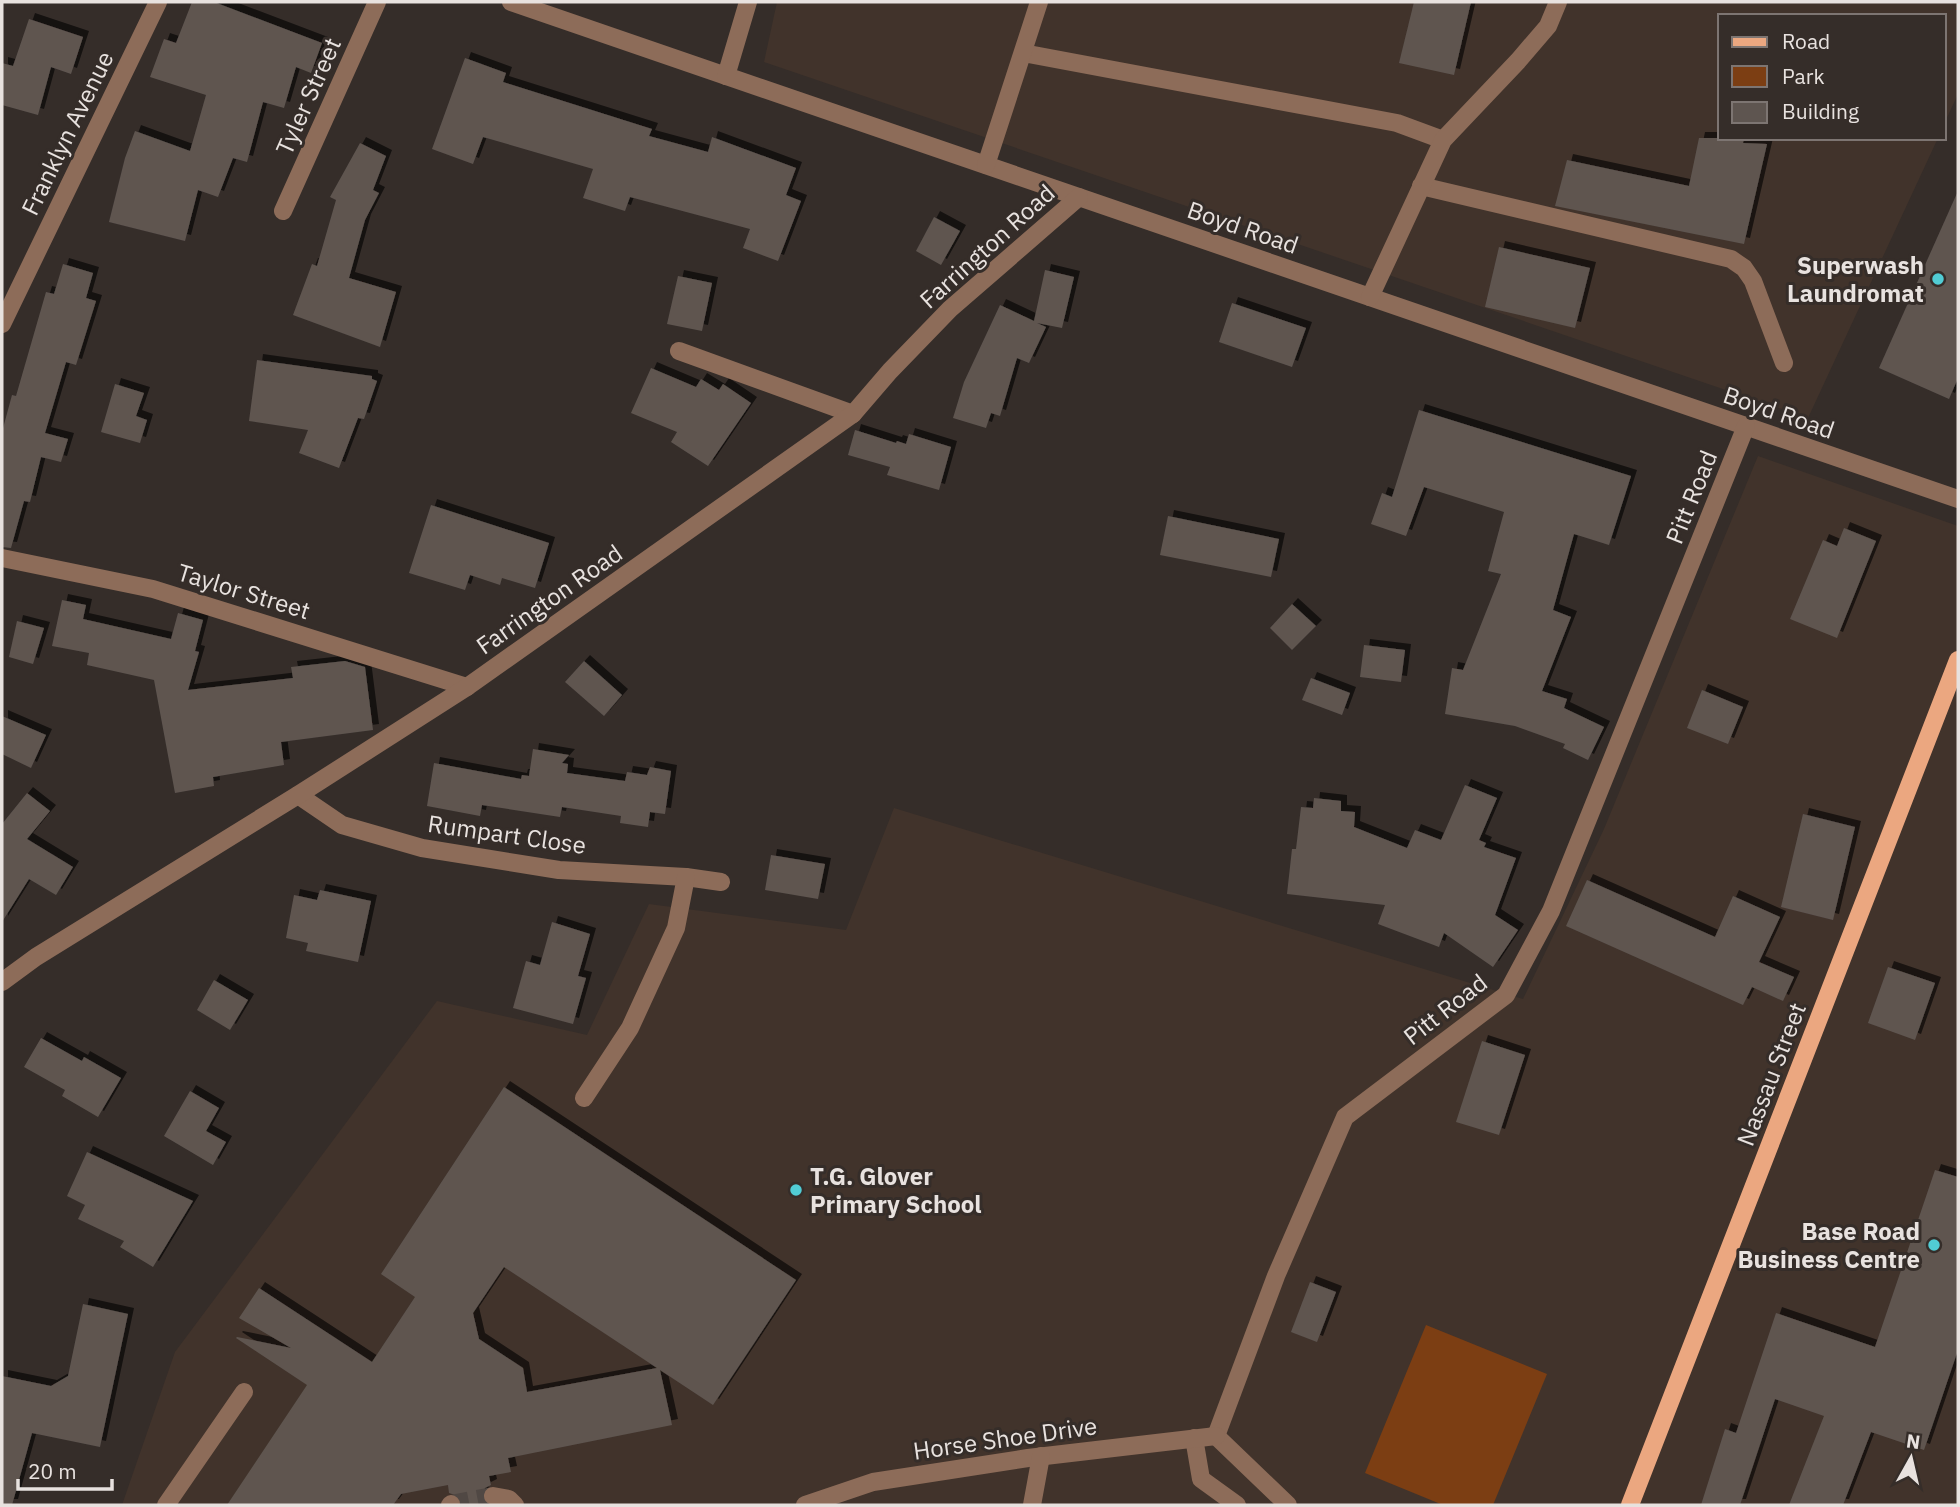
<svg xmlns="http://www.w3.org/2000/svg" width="1960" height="1507" font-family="'IBM Plex Sans',sans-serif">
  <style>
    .built { fill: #41332b }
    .green { fill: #7c3e13 }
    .building { fill: #5e5550; fill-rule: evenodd; filter: url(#shadow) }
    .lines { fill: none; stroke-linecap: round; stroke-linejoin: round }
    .minor-tunnel { stroke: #504844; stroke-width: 18; stroke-dasharray: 18 9; stroke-linecap: butt }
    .minor { stroke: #8d6c59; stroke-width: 18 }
    .major { stroke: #eba780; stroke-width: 18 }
    .poi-dot { fill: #51ccd4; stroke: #352d29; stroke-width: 2.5 }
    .labels { text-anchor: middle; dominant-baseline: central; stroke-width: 6; stroke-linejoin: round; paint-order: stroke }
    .street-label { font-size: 24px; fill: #e8e2df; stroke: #352d29 }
    .poi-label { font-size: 24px; font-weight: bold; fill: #e8e2df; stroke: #352d29; text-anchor: end }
  </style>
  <defs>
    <filter id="shadow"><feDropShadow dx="6" dy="-6" stdDeviation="0" flood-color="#0009"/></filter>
  </defs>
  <rect width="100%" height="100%" fill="#352d29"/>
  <g class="built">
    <polygon points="777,2 1958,2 1958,94 1944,124 1944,16 1720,16 1720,138 1938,138 1808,418 764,62"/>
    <polygon points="1758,456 1958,526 1958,1505 122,1505 175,1352 437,1001 587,1035 649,904 846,930 894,808 1523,999 1604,829"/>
  </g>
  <polygon class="green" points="1426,1325 1547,1374 1493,1505 1443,1505 1365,1473"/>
  <g class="building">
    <polygon points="192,2 214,2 322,43 311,73 296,67 284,108 263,102 247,162 233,158 218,197 198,190 185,241 109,222 125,158 135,131 190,151 206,95 150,77 164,39 176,43"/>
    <polygon points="1414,2 1471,2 1454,75 1399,63"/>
    <polygon points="29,19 83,37 71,74 51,67 38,115 2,105 2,63 13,66"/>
    <polygon points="465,58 506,73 503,82 652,129 649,136 708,152 712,137 796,168 786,195 801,201 778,261 743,248 750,229 630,197 625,211 583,198 593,169 483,137 473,164 432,149"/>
    <polygon points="1699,138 1744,138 1743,143 1767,144 1744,244 1555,206 1567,160 1689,186"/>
    <polygon points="360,143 386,156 373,190 379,193 365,220 349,278 396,292 380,347 293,315 312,264 317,266 336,200 330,197"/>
    <polygon points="1958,191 1958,378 1949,399 1879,368"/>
    <polygon points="934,217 960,231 941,265 916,251"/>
    <polygon points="1499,247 1590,268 1575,328 1485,307"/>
    <polygon points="63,264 93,273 86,298 96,301 76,365 66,362 45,433 68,439 61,462 41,457 30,502 24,501 11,548 2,547 2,432 12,395 16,396 46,292 54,294"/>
    <polygon points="1045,270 1074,277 1062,328 1037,323 1046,327 1029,363 1017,358 1000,416 991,413 986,428 953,418 964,382 1000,305 1034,321"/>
    <polygon points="678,276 712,283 702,331 667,324"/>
    <polygon points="1232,303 1306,328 1292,367 1219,342"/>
    <polygon points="257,360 372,376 372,379 377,381 364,419 358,418 339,468 299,453 308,430 249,421"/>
    <polygon points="651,368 696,387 701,379 719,390 723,384 751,403 708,466 671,442 677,432 631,413"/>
    <polygon points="115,384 144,393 136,416 147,420 140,443 101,432"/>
    <polygon points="1419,410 1631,476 1609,545 1574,534 1553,610 1571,617 1542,691 1567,699 1564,708 1604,727 1588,760 1563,748 1565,744 1515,726 1445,714 1452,668 1463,670 1501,574 1488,571 1504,512 1424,487 1406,536 1371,524 1382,493 1392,497"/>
    <polygon points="855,430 896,443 897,441 906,444 909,434 951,447 939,490 887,475 890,467 848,455"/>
    <polygon points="431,505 549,543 535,588 502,578 500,585 470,575 465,590 409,573"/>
    <polygon points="1168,516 1279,539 1271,577 1160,555"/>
    <polygon points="1844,528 1876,541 1837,638 1790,619 1823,540 1837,546"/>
    <polygon points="62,600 86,605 83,619 171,639 178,613 203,620 195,651 199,652 188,690 293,678 291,667 345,661 365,667 373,730 281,742 284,765 213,777 214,786 175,793 154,680 87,665 89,653 52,646"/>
    <polygon points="1292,604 1316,626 1292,650 1270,628"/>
    <polygon points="17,621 44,628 33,664 9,657"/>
    <polygon points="1364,645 1405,650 1401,682 1360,677"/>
    <polygon points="584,661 622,695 604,716 565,682"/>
    <polygon points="1311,678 1350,693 1342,715 1302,700"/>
    <polygon points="1702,690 1743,707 1728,744 1687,728"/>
    <polygon points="2,716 46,735 31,768 2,754"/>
    <polygon points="533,749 569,755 562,763 568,764 567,773 625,781 627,772 647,775 650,767 671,771 665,814 650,812 648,827 620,823 621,816 562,807 560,817 482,805 480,816 427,806 434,763 521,779 522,775 529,776"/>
    <polygon points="1465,785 1497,798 1479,840 1486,843 1484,847 1516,858 1495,915 1518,930 1493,967 1444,933 1439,947 1378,924 1385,905 1287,894 1292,849 1296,849 1301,807 1313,808 1314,798 1341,801 1341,811 1355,812 1354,827 1407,848 1415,830 1441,840"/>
    <polygon points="27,793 50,811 27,839 73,867 56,895 29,879 2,922 2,824"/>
    <polygon points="1803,814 1855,827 1833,920 1781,907"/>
    <polygon points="771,855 825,864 818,899 765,890"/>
    <polygon points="1587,880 1715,937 1733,896 1780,917 1759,962 1794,977 1783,1001 1752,987 1743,1005 1566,926"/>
    <polygon points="320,890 371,901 358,962 306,951 308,943 286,938 294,895 317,900"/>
    <polygon points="552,922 590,934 578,976 586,978 573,1024 513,1008 526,961 540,965"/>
    <polygon points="1888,967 1935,983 1915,1040 1868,1023"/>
    <polygon points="214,980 248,1000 230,1030 197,1010"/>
    <polygon points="41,1038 82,1061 84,1057 121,1078 98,1117 62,1096 65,1090 24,1067"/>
    <polygon points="1482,1041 1525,1055 1499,1135 1456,1122"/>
    <path d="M 504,1087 L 796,1280 L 713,1405 L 660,1370 L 672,1425 L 508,1458 L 511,1472 L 489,1476 L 491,1485 L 485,1488 L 482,1495 L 483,1500 L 487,1505 L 462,1505 L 458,1496 L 449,1493 L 448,1485 L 401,1494 L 393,1505 L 227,1505 L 307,1385 L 236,1338 L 237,1337 L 291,1348 L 239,1318 L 259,1288 L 372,1362 L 415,1297 L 381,1274 ZM 504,1267 L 657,1368 L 527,1392 L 523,1368 L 479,1339 L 473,1313 Z"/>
    <polygon points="190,1091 219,1108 206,1131 226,1142 213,1165 164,1136"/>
    <polygon points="87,1152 193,1201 153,1267 120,1247 124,1241 78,1219 85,1205 67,1196"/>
    <polygon points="1935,1170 1958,1177 1958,1350 1924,1450 1871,1432 1843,1505 1789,1505 1824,1416 1775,1399 1740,1505 1701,1505 1725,1429 1736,1433 1776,1313 1875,1347"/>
    <polygon points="1310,1282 1336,1292 1317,1342 1291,1332"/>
    <polygon points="83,1304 128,1314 100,1447 32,1433 12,1505 2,1505 2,1376 51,1386 68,1376"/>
  </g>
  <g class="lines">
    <polyline class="minor-tunnel" points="451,1504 493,1496"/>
    <g class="minor">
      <polyline points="511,2 1958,499"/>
      <polyline points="1023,53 1397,123 1443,140"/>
      <polyline points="726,76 748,2"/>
      <polyline points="986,165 1039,2"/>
      <polyline points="1421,186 1731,259 1744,268 1753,281 1784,363"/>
      <polyline points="283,211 377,2"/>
      <polyline points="1370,297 1443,140 1518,61 1548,26 1558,2"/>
      <polyline points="2,324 158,2"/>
      <polyline points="679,351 853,414"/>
      <polyline points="2,558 153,589 467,687"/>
      <polyline points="298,795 342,825 422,848 559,870 686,877 721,882"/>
      <polyline points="2,982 36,957 298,795 467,687 853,414 890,371 950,309 1079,197"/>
      <polyline points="584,1098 630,1028 676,928 686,877"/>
      <polyline points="1216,1436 1276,1276 1345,1117 1506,995 1551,911 1746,426"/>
      <polyline points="1216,1436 1288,1505"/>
      <polyline points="1194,1438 1201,1479 1237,1505"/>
      <polyline points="493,1496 509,1499 515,1505"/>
      <polyline points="166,1505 244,1392"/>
      <polyline points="450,1505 451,1504"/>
      <polyline points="805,1505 873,1482 1028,1458 1216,1436"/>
      <polyline points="1032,1505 1041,1456"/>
    </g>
    <polyline class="major" points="1630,1505 1958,660"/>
  </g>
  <g class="poi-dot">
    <circle cx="1938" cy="279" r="7"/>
    <circle cx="796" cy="1190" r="7"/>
    <circle cx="1934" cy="1245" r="7"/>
  </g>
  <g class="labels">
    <g class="street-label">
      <text transform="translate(308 96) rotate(-66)">Tyler Street</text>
      <text transform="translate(67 133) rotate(-64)">Franklyn Avenue</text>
      <text transform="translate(1243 227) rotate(19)">Boyd Road</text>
      <text transform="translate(987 246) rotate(-42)">Farrington Road</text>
      <text transform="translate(1779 412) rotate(19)">Boyd Road</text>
      <text transform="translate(1691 497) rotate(-68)">Pitt Road</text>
      <text transform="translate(244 591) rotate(17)">Taylor Street</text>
      <text transform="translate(549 599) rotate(-35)">Farrington Road</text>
      <text transform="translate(507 834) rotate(8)">Rumpart Close</text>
      <text transform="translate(1445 1009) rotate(-38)">Pitt Road</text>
      <text transform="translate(1771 1074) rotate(-69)">Nassau Street</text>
      <text transform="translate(1005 1438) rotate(-8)">Horse Shoe Drive</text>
    </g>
    <g class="poi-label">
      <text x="1924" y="265">Superwash<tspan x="1924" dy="28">Laundromat</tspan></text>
      <text x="810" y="1176" text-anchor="start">T.G. Glover<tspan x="810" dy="28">Primary School</tspan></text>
      <text x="1920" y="1231">Base Road<tspan x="1920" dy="28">Business Centre</tspan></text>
    </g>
  </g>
  <rect width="1960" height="1507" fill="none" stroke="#e8e2df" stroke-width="7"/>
  <rect x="1718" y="14" width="228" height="126" fill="#352d29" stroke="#7d7572" stroke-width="2"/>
  <rect x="1732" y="37" width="35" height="10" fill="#eba780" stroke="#7d7572" stroke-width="2"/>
  <text x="1782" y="49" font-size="21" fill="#e8e2df">Road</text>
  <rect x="1732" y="66" width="35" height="21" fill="#7c3e13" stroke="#7d7572" stroke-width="2"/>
  <text x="1782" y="84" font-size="21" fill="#e8e2df">Park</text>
  <rect x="1732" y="102" width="35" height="21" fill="#5e5550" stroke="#7d7572" stroke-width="2"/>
  <text x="1782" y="119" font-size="21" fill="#e8e2df">Building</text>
  <g transform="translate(1911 1458) rotate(8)" stroke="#352d29" stroke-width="5" paint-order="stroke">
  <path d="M0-5L12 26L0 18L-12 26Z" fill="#e8e2df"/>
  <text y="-10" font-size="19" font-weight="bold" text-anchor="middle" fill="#e8e2df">N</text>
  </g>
  <path d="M18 1479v10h94v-10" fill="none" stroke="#e8e2df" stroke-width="3.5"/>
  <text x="28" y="1479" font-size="21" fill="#e8e2df" stroke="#352d29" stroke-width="5" paint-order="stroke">20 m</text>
</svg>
